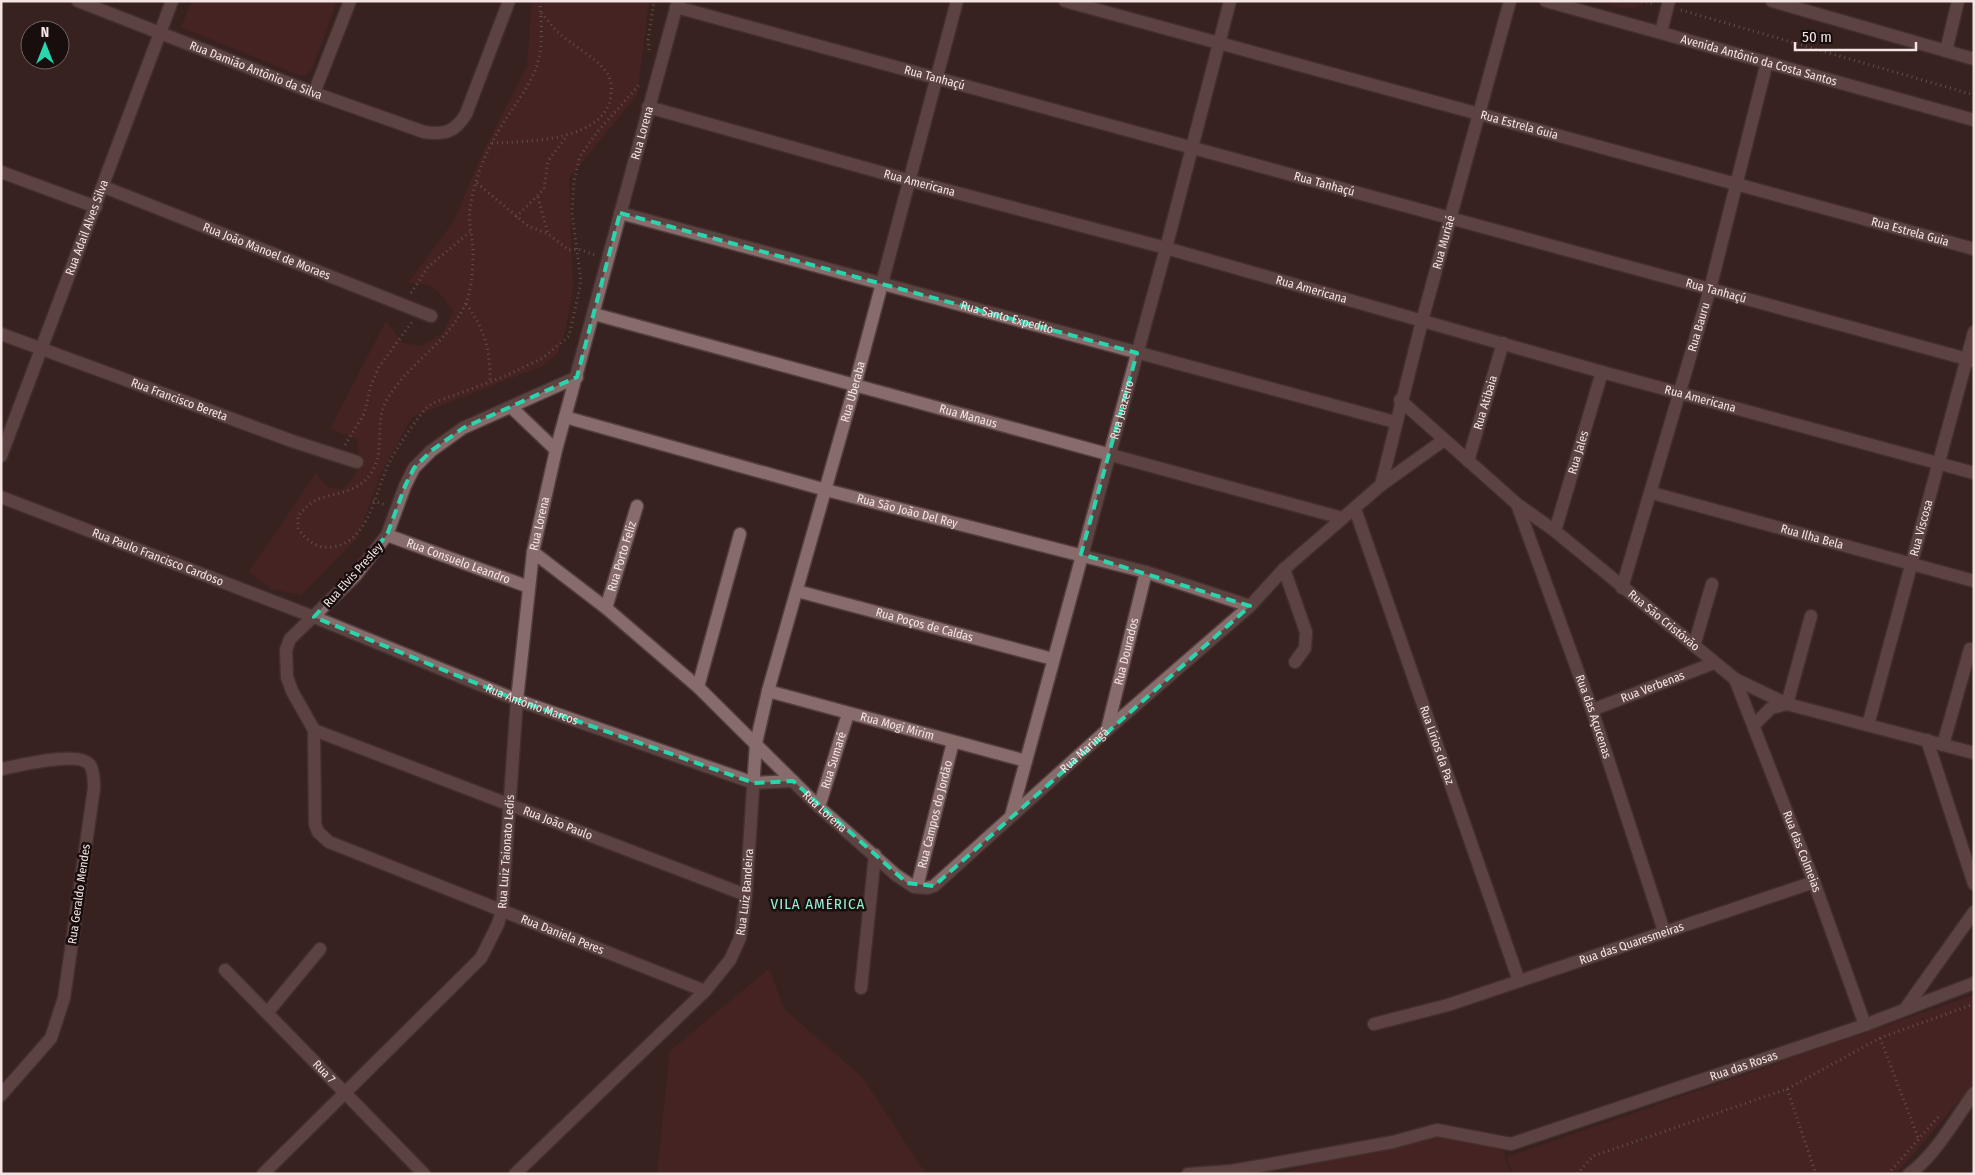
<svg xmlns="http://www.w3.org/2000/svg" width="1975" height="1175" font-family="'Fira Sans Condensed',sans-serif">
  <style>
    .green { fill: #532525 }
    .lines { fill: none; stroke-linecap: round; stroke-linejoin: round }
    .minor-casing { stroke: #523e3e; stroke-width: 15 }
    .path { stroke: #968382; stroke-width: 3; stroke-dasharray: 1 4; stroke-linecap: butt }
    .minor { stroke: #886c6b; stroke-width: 12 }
    .marked { fill: none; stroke: #29d5ad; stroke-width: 4; stroke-dasharray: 10 6; stroke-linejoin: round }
    .labels { text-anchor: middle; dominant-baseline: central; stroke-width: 5; stroke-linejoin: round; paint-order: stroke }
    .street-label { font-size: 12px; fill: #f4e4e3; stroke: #190e0e }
    .quarter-label { font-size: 15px; letter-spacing: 1px; fill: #93f2d4; stroke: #190e0e }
  </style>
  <rect width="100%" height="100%" fill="#382221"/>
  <g class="green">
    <polygon points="192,1 337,1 312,69 305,75 299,75 181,27"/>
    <path d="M 532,1 L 649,1 L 637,95 L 569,178 L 573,288 L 566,327 L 557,354 L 542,366 L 412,417 L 381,473 L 357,538 L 301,595 L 272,589 L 249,572 L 316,473 L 327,487 L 342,490 C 361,473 361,464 357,439 L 330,429 L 386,321 L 403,343 L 421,346 L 443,333 L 453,311 C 438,290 435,282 408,283 L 454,221 L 482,154 L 527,66 Z"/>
    <path d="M 1597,1 L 1646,1 C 1633,15 1613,5 1597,1 Z"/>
    <polygon points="769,969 784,1009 862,1077 926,1174 657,1174 670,1051"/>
    <polygon points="1974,995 1974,1083 1896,1174 1513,1174 1507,1157"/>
    <polygon points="1437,1130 1499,1140 1511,1174 1281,1174 1367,1146"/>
  </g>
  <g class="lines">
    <defs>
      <g id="minor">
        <path id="s1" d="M 78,1 L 314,93 L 424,132 C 445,135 455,132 466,114 L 509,1"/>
        <path id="s2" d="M 1065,1 L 1974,249"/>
        <path id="s3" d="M 1546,1 L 1974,120"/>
        <polyline points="1772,1 1974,59"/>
        <path id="s4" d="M 676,7 L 1974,361"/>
        <polyline points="1661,32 1669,1"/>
        <polyline points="1946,51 1958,1"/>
        <polyline points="314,93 350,1"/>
        <path id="s5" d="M 648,107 L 908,180 L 1166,248 L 1602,372 L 1974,473"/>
        <polyline points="1,172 96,207"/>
        <path id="s6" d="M 104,187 L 431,316"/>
        <path id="s7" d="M 620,213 L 1395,422"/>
        <path id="s8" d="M 594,314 L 1342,518"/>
        <path id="s9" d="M 1,334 L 292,441 L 357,462"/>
        <path id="s10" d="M 577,377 L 463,428 L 431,451 L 414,468 L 405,486 L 387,535 L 355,576 L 290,639 L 286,650 L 287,677 L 292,691 L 314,730 L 315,824 L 318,832 L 329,842 L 705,991"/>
        <path id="s11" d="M 1400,400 L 1517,504 L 1555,531 L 1735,679 L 1787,704 L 1974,753"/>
        <polyline points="512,408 556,450"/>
        <path id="s12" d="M 565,417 L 826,490 L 1146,572 L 1250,606"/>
        <path id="s13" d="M 1,456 L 172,1"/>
        <path id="s14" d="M 1468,461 L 1503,343"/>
        <polyline points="1381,485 1444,440"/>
        <path id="s15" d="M 1652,493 L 1974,581"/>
        <path id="s16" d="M 1,497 L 314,617 L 517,700 L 754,783 L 793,781"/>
        <path id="s17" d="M 1517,504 L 1592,710 L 1664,931"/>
        <path id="s18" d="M 1355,509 L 1519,981"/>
        <path id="s19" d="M 1555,531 L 1602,372"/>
        <path id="s20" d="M 387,535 L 529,587"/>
        <path id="s21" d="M 533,552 L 606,608 L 698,687 L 819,807 L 896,875 L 914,887 L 927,888 L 934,886 L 1107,730 L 1250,606 L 1284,569 L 1381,485 L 1422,321 L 1510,1"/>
        <polyline points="1284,569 1306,632 1305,648 1295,662"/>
        <path id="s22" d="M 1622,588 L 1710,289 L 1767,62"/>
        <path id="s23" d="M 797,591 L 1053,659"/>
        <path id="s24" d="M 606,608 L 637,506"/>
        <polyline points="1694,646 1712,584"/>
        <path id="s25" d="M 1735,679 L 1814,882 L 1865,1025"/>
        <polyline points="698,687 740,534"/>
        <path id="s26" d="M 768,691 L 1026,761"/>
        <polyline points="1787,704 1811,616"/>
        <path id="s27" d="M 1592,710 L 1714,663"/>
        <polyline points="1754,725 1771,708 1787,704"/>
        <path id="s28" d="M 1868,725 L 1974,332"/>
        <path id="s29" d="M 314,730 L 746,895"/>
        <path id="s30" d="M 1107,730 L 1146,572"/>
        <polyline points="1927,740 1974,884"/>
        <polyline points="1943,745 1970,649"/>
        <path d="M 1,769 C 18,766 79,750 90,765 C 94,771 94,781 94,788 L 64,998 L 51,1038 L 1,1095"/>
        <path id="s31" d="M 819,807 L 848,714"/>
        <path id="s32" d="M 1011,816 L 1166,248 L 1230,1"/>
        <path id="s33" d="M 917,887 L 953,742"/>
        <path id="s34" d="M 225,970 L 424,1174"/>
        <polyline points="861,988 875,855"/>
        <polyline points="1905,1009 1974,912"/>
        <polyline points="267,1013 320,949"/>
        <path id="s35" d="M 1374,1024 L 1448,1005 L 1814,882"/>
        <path id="s36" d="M 263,1174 L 481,958 L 498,924 L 502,910 L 517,700 L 533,552 L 556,450 L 678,1"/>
        <path id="s37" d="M 515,1174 L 705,991 L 730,960 L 740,938 L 746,895 L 756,743 L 768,691 L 855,385 L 957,1"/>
        <path id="s38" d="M 1188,1174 L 1231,1171 L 1305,1158 L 1393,1142 L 1437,1130 L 1511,1144 L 1865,1025 L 1974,983"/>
        <path d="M 1909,1174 C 1934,1157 1956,1118 1974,1093"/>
      </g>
    </defs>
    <use href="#minor" class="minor-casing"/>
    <g class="path">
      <path d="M 540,1 C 541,20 543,39 539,58 C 532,86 513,106 499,130 C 485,153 474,181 470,208 C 468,223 473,238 473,253 C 473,269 472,290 465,305 C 447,344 407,364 386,401 C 374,424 386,451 371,473 C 358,493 338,492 318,499 C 310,503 304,509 298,516 L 298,529 C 308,541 316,549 333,547 C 370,541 375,491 389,463 C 399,444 412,426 425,409 L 433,403 L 503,377 L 543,358 L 569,336 L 581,282 L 572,213 L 574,181 L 580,156 L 598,131 L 641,83"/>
      <polyline points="1641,1 1655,4"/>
      <polyline points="1681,10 1974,95"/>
      <polyline points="649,50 648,40 654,1"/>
      <path d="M 492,143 C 526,142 609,141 611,93 C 612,88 611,80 608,75 C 602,61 570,44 559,33 C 552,27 547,19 541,13"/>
      <polyline points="477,183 528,226 548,234 569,250 578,249 595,255"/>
      <polyline points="538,197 548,234"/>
      <polyline points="516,217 544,189 548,161 567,136"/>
      <polyline points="411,293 428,267 470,232"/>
      <path d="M 466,304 C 484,328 491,351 490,381"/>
      <polyline points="345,445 364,414 371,385 379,367 412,322"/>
      <polyline points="373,501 386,505"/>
      <polyline points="1880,1038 1919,1140"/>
      <polyline points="1787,1089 1816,1174"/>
      <polyline points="1577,1174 1593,1156 1787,1089 1880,1038 1974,1004"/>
      <polyline points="1888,1174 1939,1116"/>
    </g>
    <use href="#minor" class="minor"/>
  </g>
  <path d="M0 0H1975V1175H0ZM 620,213 L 1137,353 L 1081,554 L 1250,606 L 934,886 L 907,883 L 793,781 L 754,783 L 517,700 L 314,617 L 387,535 L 405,486 L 414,468 L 431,451 L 463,428 L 577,377 Z" fill="#382221" fill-opacity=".55" fill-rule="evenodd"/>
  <path class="marked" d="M 620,213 L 1137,353 L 1081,554 L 1250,606 L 934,886 L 907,883 L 793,781 L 754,783 L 517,700 L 314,617 L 387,535 L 405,486 L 414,468 L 431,451 L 463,428 L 577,377 Z"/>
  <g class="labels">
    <g class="street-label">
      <text stroke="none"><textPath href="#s3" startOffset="221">Avenida Antônio da Costa Santos</textPath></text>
      <text stroke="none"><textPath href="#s1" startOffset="191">Rua Damião Antônio da Silva</textPath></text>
      <text stroke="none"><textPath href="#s4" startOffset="268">Rua Tanhaçú</textPath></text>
      <text stroke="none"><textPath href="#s2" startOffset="471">Rua Estrela Guia</textPath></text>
      <text stroke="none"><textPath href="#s36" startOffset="1152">Rua Lorena</textPath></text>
      <text stroke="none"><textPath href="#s5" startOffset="282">Rua Americana</textPath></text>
      <text stroke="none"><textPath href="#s4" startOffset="672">Rua Tanhaçú</textPath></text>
      <text stroke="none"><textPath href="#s13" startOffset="244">Rua Adail Alves Silva</textPath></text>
      <text stroke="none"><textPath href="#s2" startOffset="876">Rua Estrela Guia</textPath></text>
      <text stroke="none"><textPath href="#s21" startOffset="1380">Rua Muriaé</textPath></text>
      <text stroke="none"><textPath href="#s6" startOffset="175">Rua João Manoel de Moraes</textPath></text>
      <text stroke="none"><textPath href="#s5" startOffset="688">Rua Americana</textPath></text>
      <text stroke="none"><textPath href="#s4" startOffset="1078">Rua Tanhaçú</textPath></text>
      <text stroke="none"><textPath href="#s7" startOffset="401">Rua Santo Expedito</textPath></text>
      <text stroke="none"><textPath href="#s22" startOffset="272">Rua Bauru</textPath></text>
      <text stroke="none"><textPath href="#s37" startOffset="888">Rua Uberaba</textPath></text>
      <text stroke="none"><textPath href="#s5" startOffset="1092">Rua Americana</textPath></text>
      <text stroke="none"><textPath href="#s9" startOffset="190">Rua Francisco Bereta</textPath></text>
      <text stroke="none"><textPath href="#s14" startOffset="61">Rua Atibaia</textPath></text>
      <text stroke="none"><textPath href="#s32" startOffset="421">Rua Juazeiro</textPath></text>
      <text stroke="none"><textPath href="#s8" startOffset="388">Rua Manaus</textPath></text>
      <text stroke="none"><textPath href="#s19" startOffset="82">Rua Jales</textPath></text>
      <text stroke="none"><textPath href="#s12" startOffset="355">Rua São João Del Rey</textPath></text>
      <text stroke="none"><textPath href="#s36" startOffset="748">Rua Lorena</textPath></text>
      <text stroke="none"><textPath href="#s28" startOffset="204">Rua Viscosa</textPath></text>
      <text stroke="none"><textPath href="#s15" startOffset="166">Rua Ilha Bela</textPath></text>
      <text stroke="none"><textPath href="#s16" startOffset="168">Rua Paulo Francisco Cardoso</textPath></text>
      <text stroke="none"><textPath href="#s24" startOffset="54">Rua Porto Feliz</textPath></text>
      <text stroke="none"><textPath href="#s20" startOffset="76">Rua Consuelo Leandro</textPath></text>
      <text transform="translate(353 575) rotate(-48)">Rua Elvis Presley</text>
      <text stroke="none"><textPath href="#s11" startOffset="344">Rua São Cristóvão</textPath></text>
      <text stroke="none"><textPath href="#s23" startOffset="132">Rua Poços de Caldas</textPath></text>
      <text stroke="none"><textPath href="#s30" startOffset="81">Rua Dourados</textPath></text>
      <text stroke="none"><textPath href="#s27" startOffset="65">Rua Verbenas</textPath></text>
      <text stroke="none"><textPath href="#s16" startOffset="570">Rua Antônio Marcos</textPath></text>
      <text stroke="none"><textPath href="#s17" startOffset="226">Rua das Açucenas</textPath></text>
      <text stroke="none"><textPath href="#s26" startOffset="134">Rua Mogi Mirim</textPath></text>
      <text stroke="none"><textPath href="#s18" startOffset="250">Rua Lírios da Paz</textPath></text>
      <text stroke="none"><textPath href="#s21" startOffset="731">Rua Maringá</textPath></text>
      <text stroke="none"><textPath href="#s31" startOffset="49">Rua Sumaré</textPath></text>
      <text stroke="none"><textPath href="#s21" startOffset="391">Rua Lorena</textPath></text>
      <text stroke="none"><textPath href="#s33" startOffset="75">Rua Campos do Jordão</textPath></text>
      <text stroke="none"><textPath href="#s29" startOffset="261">Rua João Paulo</textPath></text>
      <text stroke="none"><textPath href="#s25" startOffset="185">Rua das Colmeias</textPath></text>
      <text stroke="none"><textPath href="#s36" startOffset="418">Rua Luiz Taionato Ledis</textPath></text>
      <text stroke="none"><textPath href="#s37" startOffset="374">Rua Luiz Bandeira</textPath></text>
      <text transform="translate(79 894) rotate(-82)">Rua Geraldo Mendes</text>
      <text stroke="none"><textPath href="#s10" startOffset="870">Rua Daniela Peres</textPath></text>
      <text stroke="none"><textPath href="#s35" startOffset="270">Rua das Quaresmeiras</textPath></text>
      <text stroke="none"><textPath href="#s38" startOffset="574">Rua das Rosas</textPath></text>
      <text stroke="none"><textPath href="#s34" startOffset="142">Rua 7</textPath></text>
    </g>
    <g class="quarter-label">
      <text x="818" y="904">VILA AMÉRICA</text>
    </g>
  </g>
  <rect width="1975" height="1175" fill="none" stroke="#f4e4e3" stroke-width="5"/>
  <g transform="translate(45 45)"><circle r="24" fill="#190e0e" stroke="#716463"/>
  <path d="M0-4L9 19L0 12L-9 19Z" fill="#29d5ad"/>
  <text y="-8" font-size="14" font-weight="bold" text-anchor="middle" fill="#f4e4e3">N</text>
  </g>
  <path d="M1795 42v8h121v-8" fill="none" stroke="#f4e4e3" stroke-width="2.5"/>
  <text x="1802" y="42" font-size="15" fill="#f4e4e3" stroke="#190e0e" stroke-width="4" paint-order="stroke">50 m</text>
</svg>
